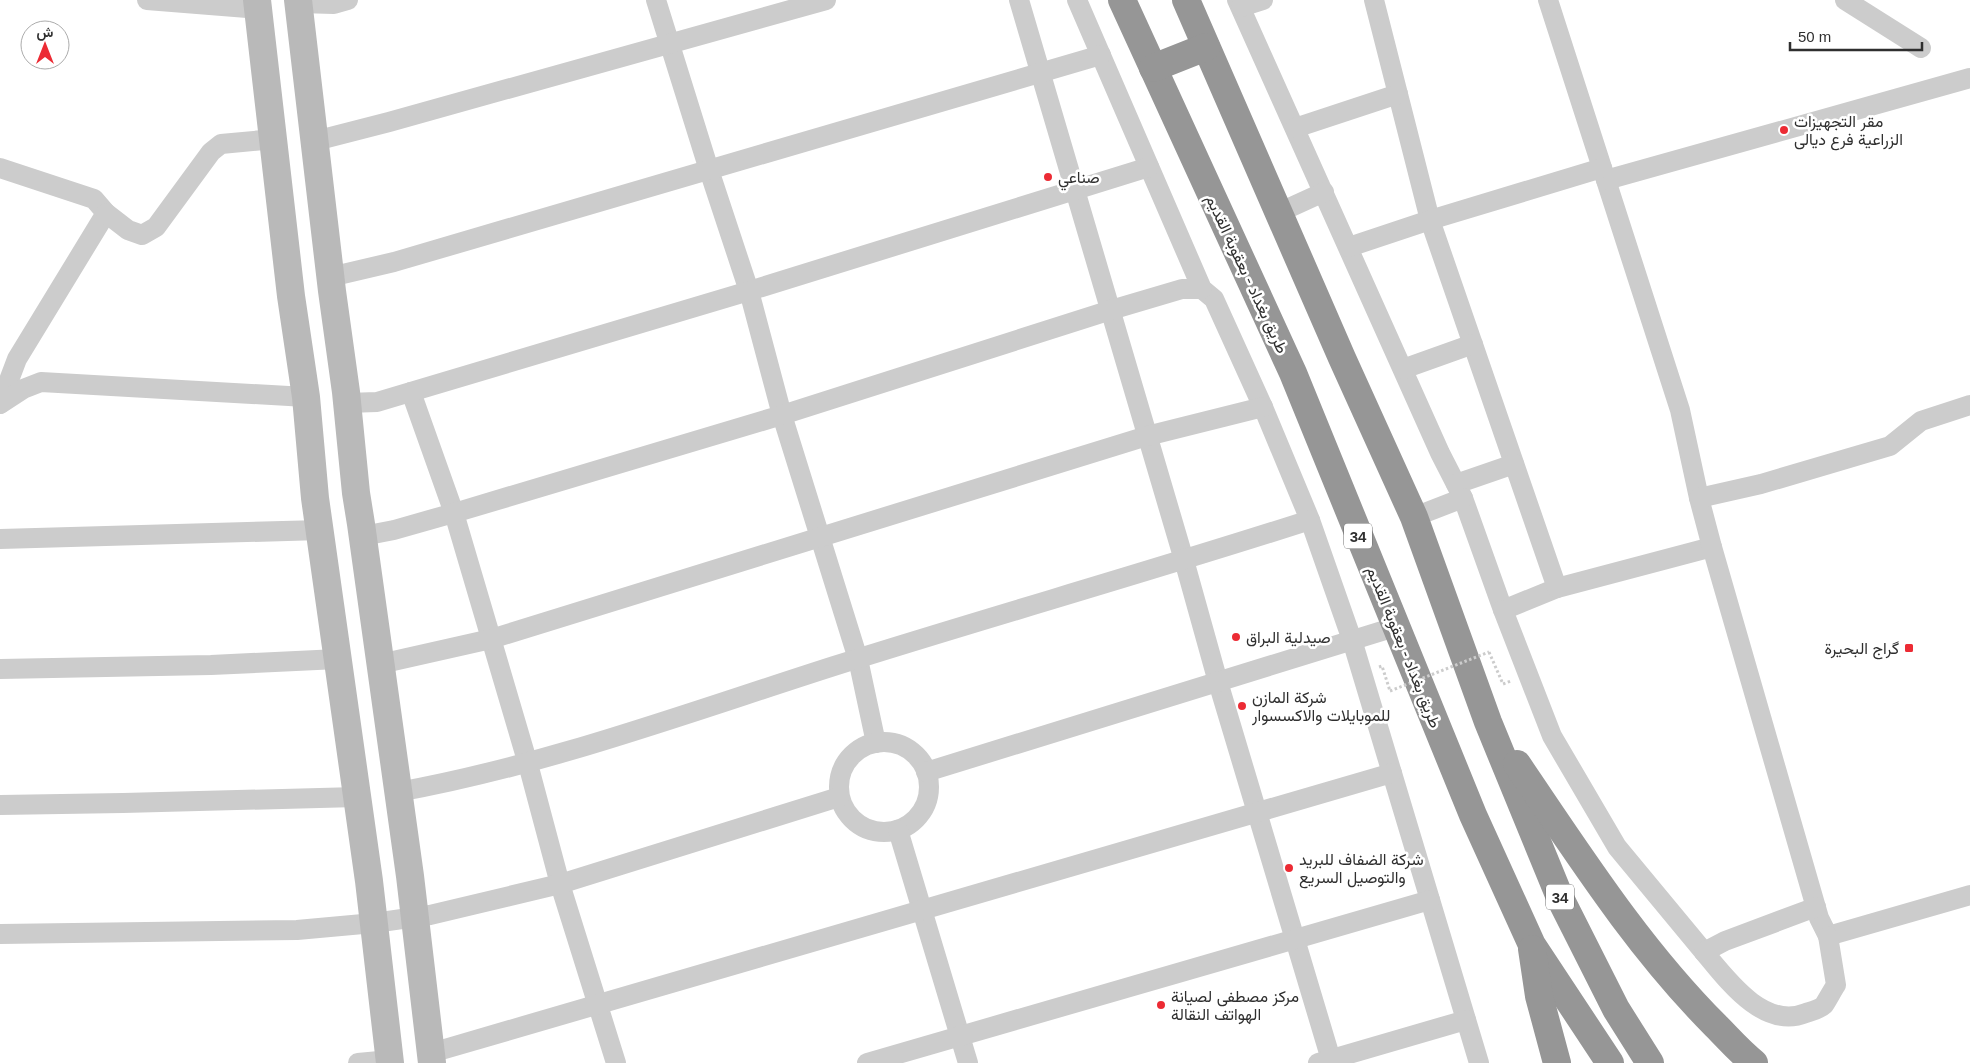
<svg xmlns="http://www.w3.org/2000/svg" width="1970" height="1063" font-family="Helvetica,Vazirmatn,sans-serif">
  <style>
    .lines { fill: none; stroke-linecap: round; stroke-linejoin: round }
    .path { stroke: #ccc; stroke-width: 3; stroke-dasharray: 2.5 2.5; stroke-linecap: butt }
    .street { stroke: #ccc; stroke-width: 20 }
    .secondary { stroke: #b9b9b9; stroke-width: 28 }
    .highway { stroke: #969696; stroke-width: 28 }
    .path-bridge { stroke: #ccc; stroke-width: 3; stroke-dasharray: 2.5 2.5; stroke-linecap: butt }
    .poi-dot { fill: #ec2b34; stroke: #fff; stroke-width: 2 }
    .labels { text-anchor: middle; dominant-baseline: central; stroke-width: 5; stroke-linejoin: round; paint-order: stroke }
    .shield { fill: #fff; stroke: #6d6d6d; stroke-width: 1 }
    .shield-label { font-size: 15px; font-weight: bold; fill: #2f2f2f }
    .poi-label { font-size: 16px; fill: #2f2f2f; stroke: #fff; text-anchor: start }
    .street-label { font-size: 16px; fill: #2f2f2f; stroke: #fff }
  </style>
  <rect width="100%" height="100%" fill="#fff"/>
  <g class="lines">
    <g class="path">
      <polyline points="1489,652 1503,684 1511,681"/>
      <polyline points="1379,667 1382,666 1390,691"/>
    </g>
    <g class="street">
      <polyline points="147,0 258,9"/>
      <polyline points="656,0 709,170 749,291 782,415 858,659 876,743"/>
      <polyline points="1019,0 1184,560 1218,682 1332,1063"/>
      <polyline points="1077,0 1202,289 1214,299 1263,407 1310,520 1352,640 1479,1063"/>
      <polyline points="1237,0 1440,453 1463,498 1503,610 1557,588"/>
      <polyline points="1374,0 1430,220 1557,588 1712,547"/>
      <polyline points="1548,0 1680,410 1699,498 1712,547 1819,918 1828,936 1970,895"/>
      <polyline points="1845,0 1921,48"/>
      <polyline points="299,3 334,4 348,0"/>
      <polyline points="1241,7 1263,0"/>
      <polyline points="1295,128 1398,94"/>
      <polyline points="315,141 389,122 826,0"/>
      <polyline points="0,168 94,199 106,213 17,359 0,404"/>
      <polyline points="1606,180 1970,78"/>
      <polyline points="106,213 128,230 142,235 156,227 211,152 221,144 274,139"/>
      <polyline points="1278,213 1324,192"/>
      <polyline points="1349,247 1430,220 1602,168"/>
      <polyline points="330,277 394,262 1101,55"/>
      <polyline points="1403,369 1473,344"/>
      <polyline points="411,392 454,513 528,764 560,884 616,1063"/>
      <polyline points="347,403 377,402 749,291 1149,167"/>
      <polyline points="0,404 23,389 41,382 306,397"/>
      <polyline points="1456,484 1514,464"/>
      <polyline points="1699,498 1761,484 1890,446 1921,421 1970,405"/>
      <polyline points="1414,517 1463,498"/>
      <polyline points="363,536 394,530 454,513 782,415 1111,310 1182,289 1202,289"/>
      <polyline points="0,539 321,530"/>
      <polyline points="1503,610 1552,736 1617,847 1704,952"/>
      <polyline points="380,664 491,639 1147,436 1263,407"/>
      <polyline points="0,669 211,665 338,659"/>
      <circle cx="884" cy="787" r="45"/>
      <polyline points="926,772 1395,627"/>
      <path d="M 398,792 C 547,765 690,712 834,666 C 992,616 1152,571 1310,520"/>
      <polyline points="0,805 123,803 357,797"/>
      <polyline points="898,830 968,1063"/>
      <path d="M 1816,907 L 1725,941 L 1704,952 C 1728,981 1764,1030 1806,1013 C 1812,1011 1820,1009 1824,1005 C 1828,999 1832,991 1836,985 L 1828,936"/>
      <polyline points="0,934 297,930 374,923 430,915 560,884 839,797"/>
      <polyline points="431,1053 1392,773"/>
      <polyline points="358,1063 390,1060"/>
      <polyline points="867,1063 1430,900"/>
      <polyline points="1318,1063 1466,1020"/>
    </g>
    <g class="secondary">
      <polyline points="257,0 291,296 306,397 315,498 369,881 390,1063"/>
      <polyline points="298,0 332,291 346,392 356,493 361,524 410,876 432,1063"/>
    </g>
    <g class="highway">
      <polyline points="1122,0 1293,373 1473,815 1532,945 1610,1063"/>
      <polyline points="1186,0 1342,358 1414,517 1488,722 1561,900 1616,1009 1650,1063"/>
      <polyline points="1153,68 1206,47"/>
      <path d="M 1517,764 C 1579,855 1638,948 1716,1026 C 1728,1038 1740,1052 1754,1063"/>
      <polyline points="1532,949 1539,996 1557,1063"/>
    </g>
    <polyline class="path-bridge" points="1390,691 1489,652"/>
  </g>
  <g class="poi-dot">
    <circle cx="1784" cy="130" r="5"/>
    <circle cx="1048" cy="177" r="5"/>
    <circle cx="1236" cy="637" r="5"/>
    <rect x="1904" y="643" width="10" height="10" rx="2.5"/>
    <circle cx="1242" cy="706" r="5"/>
    <circle cx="1289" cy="868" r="5"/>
    <circle cx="1161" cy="1005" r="5"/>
  </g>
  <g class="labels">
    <g class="shield">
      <rect x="1344" y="523.5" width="28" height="25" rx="4"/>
      <rect x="1546" y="884.5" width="28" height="25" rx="4"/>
    </g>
    <g class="shield-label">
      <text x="1358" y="536">34</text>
      <text x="1560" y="897">34</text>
    </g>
    <g class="poi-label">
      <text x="1794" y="121">مقر التجهيزات<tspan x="1794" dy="18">الزراعية فرع ديالى</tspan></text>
      <text x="1058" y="177">صناعي</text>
      <text x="1246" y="637">صيدلية البراق</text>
      <text x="1899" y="648" text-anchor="end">گراج البحيرة</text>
      <text x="1252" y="697">شركة المازن<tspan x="1252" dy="18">للموبايلات والاكسسوار</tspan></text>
      <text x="1299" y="859">شركة الضفاف للبريد<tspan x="1299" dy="18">والتوصيل السريع</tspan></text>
      <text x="1171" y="996">مركز مصطفى لصيانة<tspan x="1171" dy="18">الهواتف النقالة</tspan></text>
    </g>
    <g class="street-label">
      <text transform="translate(1247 274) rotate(65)">طريق بغداد - بعقوبة القديم</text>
      <text transform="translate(1404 647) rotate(68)">طريق بغداد - بعقوبة القديم</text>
    </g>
  </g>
  <g transform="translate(45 45)"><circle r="24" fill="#ffffff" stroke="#acacac"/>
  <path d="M0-4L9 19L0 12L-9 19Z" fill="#ec2b34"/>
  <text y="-8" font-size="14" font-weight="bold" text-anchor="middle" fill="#2f2f2f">ش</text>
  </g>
  <path d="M1790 42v8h132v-8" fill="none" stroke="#2f2f2f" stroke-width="2.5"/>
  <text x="1798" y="42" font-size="15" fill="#2f2f2f" stroke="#ffffff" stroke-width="4" paint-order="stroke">50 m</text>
</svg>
